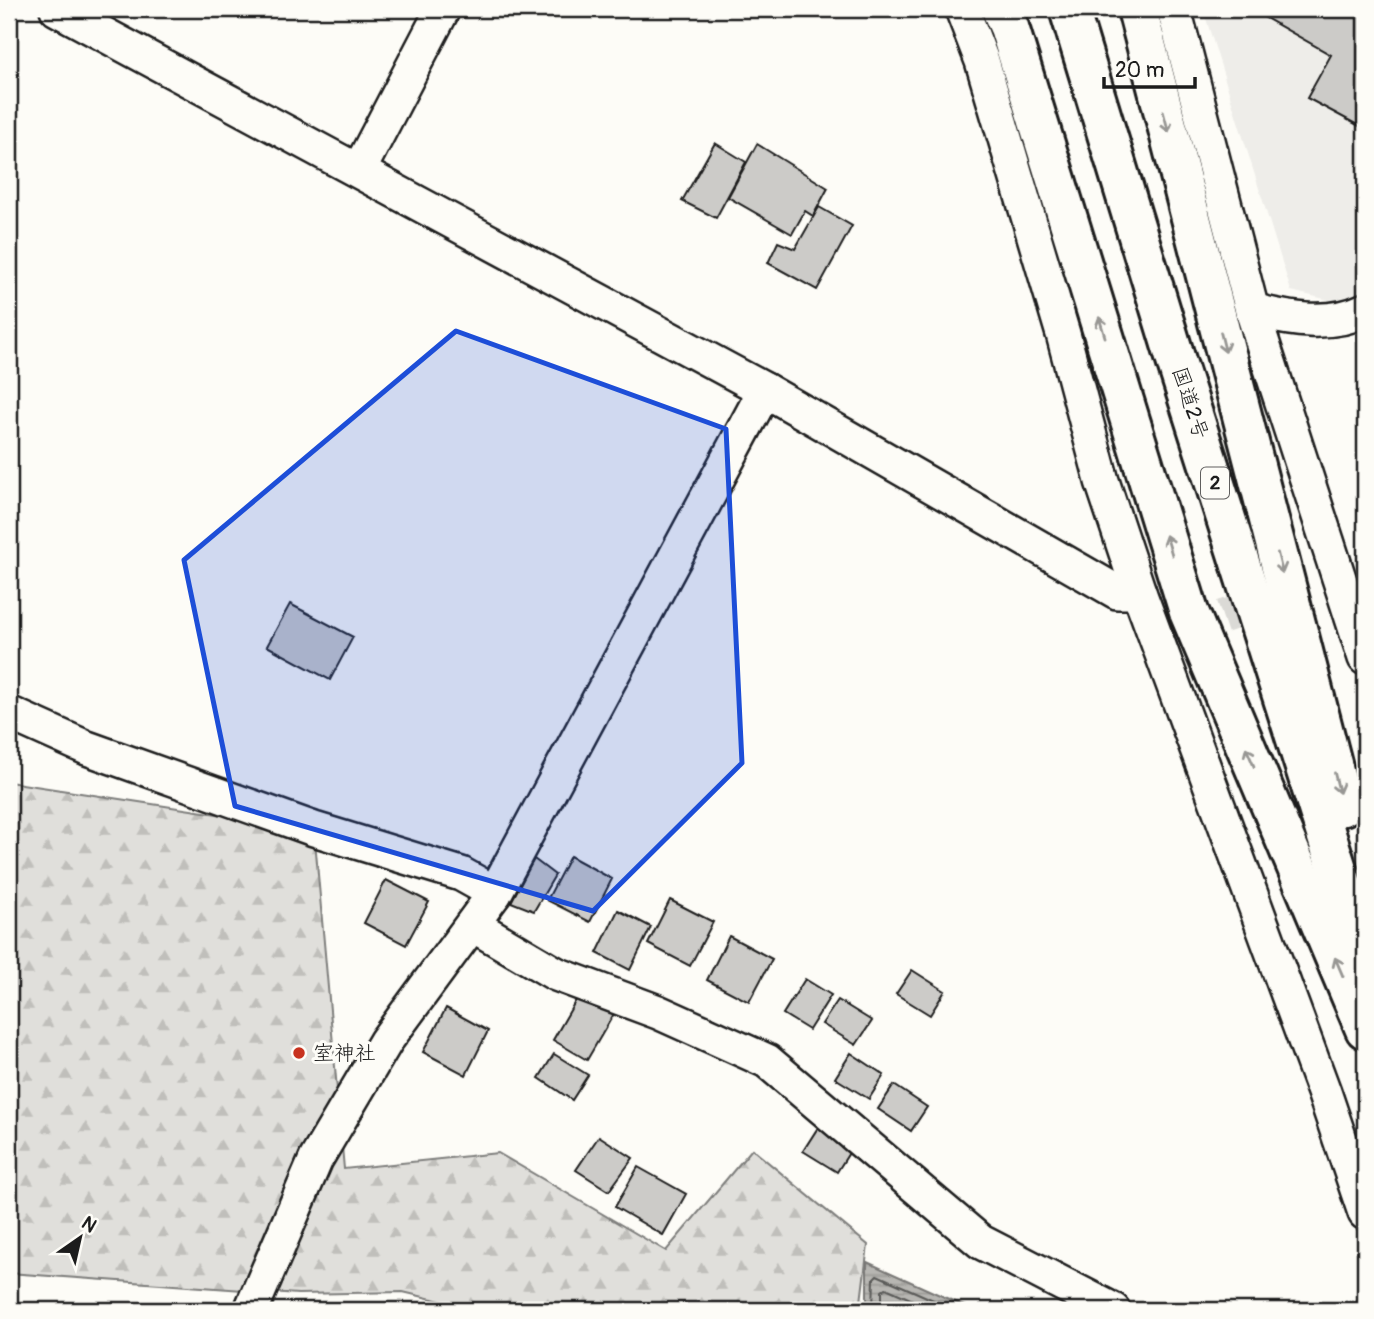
<svg xmlns="http://www.w3.org/2000/svg" width="1374" height="1319" font-family="Pangolin,'Klee One',sans-serif">
  <style>
    .built { fill: #eeede9 }
    .forest { fill: url(#forest-firs); stroke: #7e7e7c; stroke-width: 2 }
    .water { fill: url(#water-rules); stroke: #797876; stroke-width: 2 }
    .lines { fill: none; stroke-linecap: round; stroke-linejoin: round }
    .shore { stroke: #5a5a58; stroke-width: 2 }
    .building { fill: #cccbc8; stroke: #1c1c1c; stroke-width: 2 }
    .minor-tunnel { stroke: #dbdad6; stroke-width: 33; stroke-dasharray: 33 17; stroke-linecap: butt }
    .minor-casing { stroke: #1c1c1c; stroke-width: 38 }
    .trunk-casing { stroke: #1c1c1c; stroke-width: 44 }
    .minor { stroke: #fdfcf7; stroke-width: 33 }
    .trunk { stroke: #fdfcf7; stroke-width: 38 }
    .oneway { stroke: #989794 }
    .marked { fill: #1d4ed8; fill-opacity: 0.2; stroke: #1d4ed8; stroke-width: 5; stroke-linejoin: round }
    .poi-dot { fill: #c8321e; stroke: #fdfcf7; stroke-width: 2.5 }
    .labels { text-anchor: middle; dominant-baseline: central; stroke-width: 6; stroke-linejoin: round; paint-order: stroke }
    .shield { fill: #fdfcf7; stroke: #605f5e; stroke-width: 2 }
    .shield-label { font-size: 19px; font-weight: bold; fill: #1c1c1c }
    .street-label { font-size: 21px; fill: #1c1c1c; stroke: #fdfcf7 }
    .poi-label { font-size: 21px; fill: #1c1c1c; stroke: #fdfcf7; text-anchor: start }
  </style>
  <defs>
    <pattern id="forest-firs" width="22" height="20" patternUnits="userSpaceOnUse" patternTransform="scale(1.75)"><rect width="22" height="20" fill="#e0dfdb"/><path d="M5 1l3.5 6h-7zM16 11l3.5 6h-7z" fill="#c0bfbb"/></pattern>
    <pattern id="water-rules" width="6" height="5" patternUnits="userSpaceOnUse" patternTransform="scale(1.75)"><rect width="6" height="5" fill="#b7b6b2"/><path d="M0 2.5h6" fill="none" stroke="#9d9c98"/></pattern>
  </defs>
  <rect width="100%" height="100%" fill="#fdfcf7"/>
  <filter id="ink" filterUnits="userSpaceOnUse"><feTurbulence type="fractalNoise" baseFrequency=".0143" numOctaves="2"/><feDisplacementMap in="SourceGraphic" scale="14" xChannelSelector="R" yChannelSelector="G"/><feConvolveMatrix kernelMatrix="1 2 1 2 8 2 1 2 1" color-interpolation-filters="sRGB"/></filter>
  <g filter="url(#ink)">
    <polygon class="built" points="1203,9 1365,9 1365,290 1356,300 1329,300 1291,291"/>
    <polygon class="forest" points="9,782 314,829 344,1169 498,1153 666,1251 752,1149 868,1245 860,1310 478,1310 403,1292 298,1294 9,1273"/>
    <polygon class="water" points="867,1262 973,1310 867,1310"/>
    <g class="lines">
      <g class="shore">
        <polyline points="873,1310 874,1278 877,1275 956,1310"/>
        <polyline points="882,1310 882,1291 886,1288 935,1310"/>
      </g>
    </g>
    <g class="building">
      <polygon points="1250,9 1365,9 1365,129 1307,98 1331,55"/>
      <polygon points="715,143 746,162 716,218 682,201"/>
      <polygon points="757,144 828,188 813,216 805,211 792,234 728,197"/>
      <polygon points="819,207 852,226 817,290 768,263 778,242 795,249"/>
      <polygon points="290,604 353,637 330,680 267,646"/>
      <polygon points="570,856 612,879 590,922 547,900"/>
      <polygon points="534,859 555,875 534,911 511,902"/>
      <polygon points="386,880 429,902 406,945 364,923"/>
      <polygon points="670,900 713,922 690,966 648,944"/>
      <polygon points="618,910 651,927 630,970 597,953"/>
      <polygon points="729,936 772,959 749,1002 707,980"/>
      <polygon points="912,970 945,991 930,1015 896,994"/>
      <polygon points="805,979 831,995 809,1030 783,1014"/>
      <polygon points="580,993 615,1012 587,1060 553,1040"/>
      <polygon points="838,1000 872,1021 856,1045 822,1024"/>
      <polygon points="446,1008 488,1031 466,1075 423,1052"/>
      <polygon points="851,1053 884,1075 869,1099 835,1078"/>
      <polygon points="554,1054 588,1075 572,1100 539,1078"/>
      <polygon points="894,1085 927,1107 911,1131 878,1109"/>
      <polygon points="819,1126 852,1148 837,1172 803,1151"/>
      <polygon points="599,1136 633,1158 609,1191 576,1170"/>
      <polygon points="638,1167 686,1194 663,1235 615,1207"/>
    </g>
    <g class="lines">
      <polyline class="minor-tunnel" points="1175,633 1314,586"/>
      <defs>
        <g id="minor">
          <polyline points="57,9 765,390 1117,592 1139,592"/>
          <polyline points="962,9 982,61 1063,334 1102,481 1139,592 1324,1092 1365,1213"/>
          <polyline points="1174,9 1252,310 1365,658"/>
          <polyline points="359,170 443,9"/>
          <path d="M 1252,310 C 1289,320 1330,327 1365,310"/>
          <polyline points="9,713 87,748 314,829 461,874 495,893"/>
          <polyline points="473,925 556,974 658,1012 767,1061 981,1242 1113,1310"/>
          <polyline points="251,1310 316,1159 386,1041 495,893 765,390"/>
        </g>
        <g id="trunk">
          <polyline points="1001,9 1009,27 1189,612 1365,1029"/>
          <polyline points="1069,9 1177,364 1365,957"/>
          <polyline points="1137,9 1343,806"/>
        </g>
      </defs>
      <use href="#minor" class="minor-casing"/>
      <use href="#trunk" class="trunk-casing"/>
      <use href="#minor" class="minor"/>
      <use href="#trunk" class="trunk"/>
    </g>
    <defs><path id="oneway-shaft" d="M-6 0H5M1.5-3L5.5 0L1.5 3" fill="none" stroke-width="1.6" stroke-linecap="round" stroke-linejoin="round" transform="scale(1.75)"/></defs>
    <g class="oneway">
      <use href="#oneway-shaft" transform="translate(1166 122) rotate(75)"/>
      <use href="#oneway-shaft" transform="translate(1102 327) rotate(-107)"/>
      <use href="#oneway-shaft" transform="translate(1223 342) rotate(76)"/>
      <use href="#oneway-shaft" transform="translate(1169 545) rotate(-107)"/>
      <use href="#oneway-shaft" transform="translate(1280 563) rotate(76)"/>
      <use href="#oneway-shaft" transform="translate(1250 757) rotate(-113)"/>
      <use href="#oneway-shaft" transform="translate(1337 783) rotate(76)"/>
      <use href="#oneway-shaft" transform="translate(1339 967) rotate(-113)"/>
    </g>
  </g>
  <path class="marked" d="M 456,331 L 726,429 L 742,763 L 593,911 L 235,806 L 184,560 Z"/>
  <circle class="poi-dot" cx="299" cy="1053" r="7"/>
  <g class="labels">
    <rect class="shield" x="1201" y="467.5" width="28" height="31" rx="5"/>
    <g class="shield-label">
      <text x="1215" y="483">2</text>
    </g>
    <g class="street-label">
      <text transform="translate(1190 403) rotate(72)">国道2号</text>
    </g>
    <g class="poi-label">
      <text x="313" y="1053">室神社</text>
    </g>
  </g>
  <rect width="1374" height="1319" fill="none" stroke="#fdfcf7" stroke-width="35"/>
  <rect x="18" y="18" width="1339" height="1284" fill="none" stroke="#1c1c1c" stroke-width="2.5" filter="url(#ink)"/>
  <g transform="translate(80 1238) rotate(34)" stroke="#fdfcf7" stroke-width="5" paint-order="stroke">
  <path d="M0-5L12 26L0 18L-12 26Z" fill="#1c1c1c"/>
  <text y="-10" font-size="19" font-weight="bold" text-anchor="middle" fill="#1c1c1c">N</text>
  </g>
  <path d="M1104 77v10h91v-10" fill="none" stroke="#1c1c1c" stroke-width="3.5"/>
  <text x="1115" y="77" font-size="21" fill="#1c1c1c" stroke="#fdfcf7" stroke-width="5" paint-order="stroke">20 m</text>
</svg>
